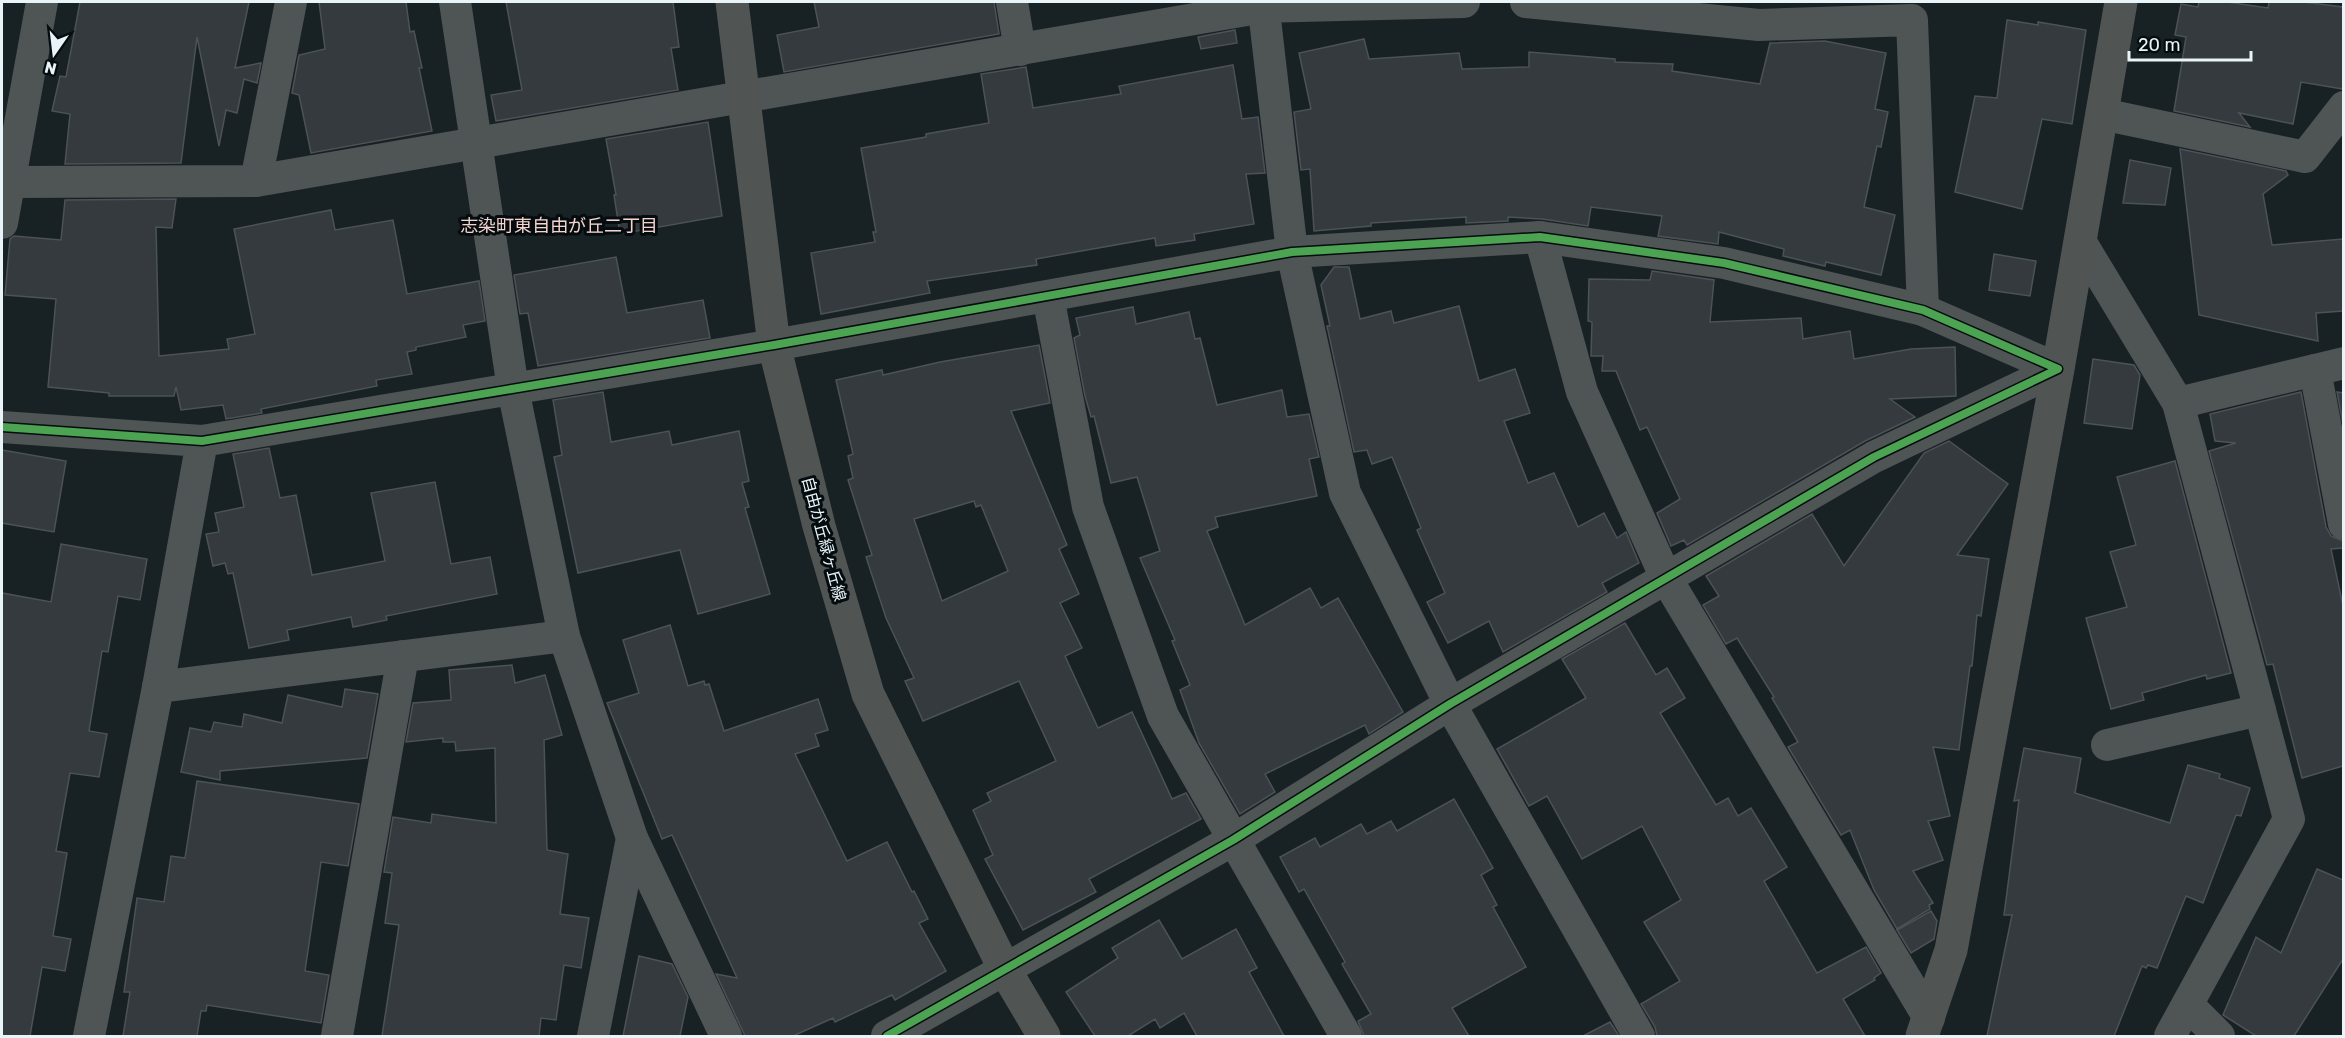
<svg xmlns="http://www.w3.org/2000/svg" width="2345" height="1038" font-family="Rubik,'Noto Sans JP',sans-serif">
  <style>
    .building { fill: #343a3e; stroke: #4c5257; stroke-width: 1.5; fill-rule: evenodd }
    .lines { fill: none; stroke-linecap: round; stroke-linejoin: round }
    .street { stroke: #4f5454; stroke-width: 32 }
    .secondary { stroke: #505554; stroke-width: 33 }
    .cycleway-casing { stroke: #050c0f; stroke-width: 11 }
    .cycleway { stroke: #4ca352; stroke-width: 8 }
    .labels { text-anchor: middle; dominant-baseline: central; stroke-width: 6; stroke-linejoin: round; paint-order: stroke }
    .street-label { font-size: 16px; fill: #e9f4f8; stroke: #050c0f }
    .neighbourhood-label { font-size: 18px; fill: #f6d4ce; stroke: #050c0f }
  </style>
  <rect width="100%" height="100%" fill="#182124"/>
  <g class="building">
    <polygon points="80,2 249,2 235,68 261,63 257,83 244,79 237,113 226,110 219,146 197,37 181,163 65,164 70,114 52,111 60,76 66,77"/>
    <polygon points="319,2 406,2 410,32 414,31 422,68 419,68 432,131 311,153 299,95 292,93 299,55 325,49"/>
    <polygon points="506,2 673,2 679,47 671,48 678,90 496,121 491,95 522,90"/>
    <polygon points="814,2 994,2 999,34 784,72 777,35 819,27"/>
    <polygon points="2199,2 2227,2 2268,8 2269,2 2303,2 2343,7 2343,89 2301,82 2293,124 2239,113 2250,127 2174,111 2186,37 2175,35 2181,4 2198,7"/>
    <polygon points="2007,20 2038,25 2038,22 2086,30 2072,124 2042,119 2022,209 1955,192 1975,96 1997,98"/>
    <polygon points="1235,30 1237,43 1201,49 1198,37"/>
    <polygon points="1364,39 1369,59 1459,53 1462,69 1529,67 1529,52 1615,59 1615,62 1673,64 1672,71 1760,84 1770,43 1825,41 1886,53 1875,109 1888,112 1881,147 1877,146 1864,207 1895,215 1881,275 1826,262 1825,266 1783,256 1784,249 1719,232 1718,244 1658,236 1662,216 1591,207 1588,226 1542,219 1508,217 1508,221 1466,223 1466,217 1371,223 1371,226 1314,231 1310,169 1301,170 1294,112 1311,109 1299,53"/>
    <polygon points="1233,65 1242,119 1258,117 1265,173 1246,174 1254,224 1194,234 1195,240 1156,246 1155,238 1036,259 1037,265 927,281 930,293 821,314 811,253 875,242 873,232 876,232 861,148 926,137 926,134 989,123 981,74 1026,67 1033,108 1121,94 1119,86"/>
    <polygon points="708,122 722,216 620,234 614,195 616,195 606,139"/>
    <polygon points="2180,149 2286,171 2288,175 2263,194 2272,245 2343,239 2343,311 2316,313 2318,341 2199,315"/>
    <polygon points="2130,160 2171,168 2165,205 2123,203"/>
    <polygon points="176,199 172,228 156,227 159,356 229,349 227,339 255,334 234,229 331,210 335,230 393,220 407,294 479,281 485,321 463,325 466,337 416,347 416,350 407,352 412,374 376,380 377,386 261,409 262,413 226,419 223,405 181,410 176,387 174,396 109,396 109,393 48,387 56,299 5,295 10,239 14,236 61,240 65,200"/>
    <polygon points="1994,254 2036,261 2030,296 1989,290"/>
    <polygon points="616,257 627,313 703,300 710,338 538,366 528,313 520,314 514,275"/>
    <polygon points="1334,267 1349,267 1360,319 1391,311 1394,323 1459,306 1479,381 1515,369 1530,413 1504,421 1528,483 1554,473 1578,527 1604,513 1617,538 1626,532 1639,563 1602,583 1607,592 1503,652 1489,621 1448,643 1427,602 1445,593 1417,530 1421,528 1392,457 1372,464 1367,450 1354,452 1327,326 1330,326 1321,285"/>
    <polygon points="1652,271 1714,280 1710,322 1801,318 1803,339 1850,331 1854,359 1911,349 1955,347 1956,396 1890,399 1915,417 1865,441 1687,545 1684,540 1671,546 1657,513 1680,499 1647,427 1640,430 1616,371 1602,371 1603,356 1591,356 1592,322 1588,321 1589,279 1650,280"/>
    <polygon points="1133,307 1136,324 1189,312 1195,339 1200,338 1217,405 1282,390 1287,417 1309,414 1319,457 1309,459 1317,496 1215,517 1218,527 1207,531 1245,625 1310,588 1321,608 1338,598 1403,712 1369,734 1365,725 1265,774 1275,792 1240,814 1199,743 1180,690 1190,685 1172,641 1175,640 1140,558 1160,551 1137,477 1111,483 1094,416 1091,417 1085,396 1074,338 1080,335 1076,318"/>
    <path d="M 1039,345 L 1050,403 L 1011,411 L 1067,545 L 1059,549 L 1079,594 L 1060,603 L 1082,648 L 1065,656 L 1098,728 L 1132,712 L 1172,799 L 1186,793 L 1201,819 L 1089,879 L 1096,892 L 1023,930 L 985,859 L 993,855 L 973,810 L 991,801 L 987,793 L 1056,761 L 1019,681 L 923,721 L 905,681 L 914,678 L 886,618 L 866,557 L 872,555 L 848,480 L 853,478 L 848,456 L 853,454 L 836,380 L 882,370 L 883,375 L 940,362 ZM 974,501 L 976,507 L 981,505 L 1008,571 L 942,601 L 914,519 Z"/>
    <polygon points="2093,359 2134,365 2140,375 2132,429 2084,423"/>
    <polygon points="603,392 611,442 669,431 672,445 739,431 749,481 742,483 749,507 745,508 770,594 698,614 680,550 578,573 554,457 562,455 553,400"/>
    <polygon points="2301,392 2326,527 2331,536 2343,541 2343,548 2331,549 2343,606 2343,766 2302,778 2273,664 2267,665 2209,451 2236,443 2215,441 2210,414"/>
    <polygon points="2337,392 2343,393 2343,424"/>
    <polygon points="1949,441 2008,484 1957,555 1989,559 1981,616 1977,615 1972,666 1970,666 1959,750 1933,747 1950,816 1928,821 1943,860 1913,871 1933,903 1929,905 1930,909 1897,929 1874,890 1850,830 1841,835 1788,747 1798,742 1772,698 1774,697 1737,638 1726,644 1703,605 1719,596 1706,576 1812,514 1844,566 1924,453"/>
    <polygon points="269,448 280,498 296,495 312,575 385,561 371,493 435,482 451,564 490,557 497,594 386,616 387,620 353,627 351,617 287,630 289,640 249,648 233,573 228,574 225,563 213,566 206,534 219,532 215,513 244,507 233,454"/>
    <polygon points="2,450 66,461 54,532 2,523"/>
    <polygon points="2175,461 2231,673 2207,679 2206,675 2142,693 2144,700 2111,709 2086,618 2127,607 2110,552 2136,545 2117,477"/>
    <polygon points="61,544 147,559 140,600 118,596 108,652 102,651 89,731 107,734 99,777 70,773 56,851 67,853 53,936 71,939 65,971 42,967 30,1036 2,1036 2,593 51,602"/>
    <polygon points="1625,623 1656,675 1667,668 1685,698 1660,713 1716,805 1728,798 1738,816 1751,808 1787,867 1764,881 1817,973 1866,947 1881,973 1874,978 1875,980 1843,999 1865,1036 1657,1036 1655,1027 1641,1004 1680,981 1644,922 1681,900 1642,826 1582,859 1547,796 1529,806 1497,749 1586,698 1562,659"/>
    <polygon points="670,625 688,686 704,681 705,685 709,684 724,731 818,699 828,730 815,734 819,746 795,754 847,861 887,842 912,892 914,891 928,919 919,923 946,971 895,1000 892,995 835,1022 833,1018 793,1036 745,1036 716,974 737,978 672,835 662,839 607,703 639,693 623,640"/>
    <polygon points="512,665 515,683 545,675 562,735 544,740 547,850 568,854 560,914 589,918 581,968 564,965 556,1020 541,1018 539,1036 382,1036 399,925 385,923 392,873 384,872 393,817 431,823 432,814 496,823 495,748 456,751 455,742 443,742 443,738 406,742 413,703 451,700 449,670"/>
    <polygon points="345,689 378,694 367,758 220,771 220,780 181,772 190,728 211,732 214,722 242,727 244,714 282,723 288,695 342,707"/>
    <polygon points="2024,748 2081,758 2075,793 2170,823 2188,765 2220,774 2219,778 2250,788 2241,816 2236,815 2203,903 2186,896 2157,968 2148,965 2146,968 2142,966 2114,1036 1987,1036 2012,915 2004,915 2019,800 2014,801"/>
    <polygon points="197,781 359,804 348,866 321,862 305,971 329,975 321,1023 207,1005 206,1011 201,1011 197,1036 123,1036 130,992 124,992 137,898 164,902 171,856 185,858"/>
    <polygon points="1454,799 1493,868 1481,875 1497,905 1493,907 1526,967 1452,1008 1469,1036 1364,1036 1358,1021 1371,1014 1342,964 1345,962 1304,889 1299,892 1280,857 1315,838 1320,847 1361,824 1367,834 1391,821 1397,831"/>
    <polygon points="2317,869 2343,880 2343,959 2294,1036 2256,1036 2223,1015 2256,937 2281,953"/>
    <polygon points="1931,911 1937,921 1934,939 1911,953 1897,930"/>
    <polygon points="1159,920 1182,959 1236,929 1257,968 1249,972 1284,1036 1197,1036 1184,1013 1160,1028 1155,1019 1128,1036 1095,1036 1066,992 1118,958 1112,948"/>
    <polygon points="639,956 672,964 688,997 680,1036 623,1036"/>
    <polygon points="1610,1022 1619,1036 1583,1036"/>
  </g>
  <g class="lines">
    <g class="street">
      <polyline points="455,2 513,389 564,636 632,838 726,1036"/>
      <polyline points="1012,2 1020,50"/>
      <polyline points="1263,2 1292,252 1345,493 1450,704 1639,1036"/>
      <polyline points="1526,2 1759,25 1912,20 1923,310"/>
      <polyline points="2102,114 2305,157 2344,107"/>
      <polyline points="256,181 291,2"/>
      <polyline points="10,182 256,181 1264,7 1464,2"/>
      <polyline points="2,223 42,2"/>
      <polyline points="1540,237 1582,392 1666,578 1929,1018"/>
      <polyline points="2080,241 2178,403 2289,819 2170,1036"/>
      <polyline points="1048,296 1088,507 1163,716 1346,1036"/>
      <polyline points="2315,370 2344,524"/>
      <polyline points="2178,403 2344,363"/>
      <polyline points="2,427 202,441 774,345 1292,252 1540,237 1724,263 1923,310 2058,369 1874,457 1450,704 1233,840 887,1036"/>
      <polyline points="158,687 564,636"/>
      <polyline points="2107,745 2260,710"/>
      <polyline points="2188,1005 2219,1036"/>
      <polyline points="89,1036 158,687 202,441"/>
      <polyline points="337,1036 403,656"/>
      <polyline points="593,1036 632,838"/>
    </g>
    <g class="secondary">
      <polyline points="732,2 774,345 819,526 868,694 1005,970 1044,1036"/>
      <polyline points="1922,1036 1951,950 2058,369 2121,2"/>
    </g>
    <defs>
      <polyline id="cycleway" points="2,427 202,441 774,345 1292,252 1540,237 1724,263 1923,310 2058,369 1874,457 1450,704 1233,840 887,1036"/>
    </defs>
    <use href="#cycleway" class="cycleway-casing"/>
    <use href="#cycleway" class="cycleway"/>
  </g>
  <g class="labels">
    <g class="street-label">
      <text transform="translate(824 539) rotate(75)">自由が丘緑ヶ丘線</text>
    </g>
    <g class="neighbourhood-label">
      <text x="559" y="226">志染町東自由が丘二丁目</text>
    </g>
  </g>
  <rect width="2345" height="1038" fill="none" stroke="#e9f4f8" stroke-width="6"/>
  <g transform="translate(54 54) rotate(194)" stroke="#050c0f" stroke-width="4.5" paint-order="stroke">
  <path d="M0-4.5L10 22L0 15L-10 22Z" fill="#e9f4f8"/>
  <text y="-9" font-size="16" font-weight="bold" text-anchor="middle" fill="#e9f4f8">N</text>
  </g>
  <path d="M2129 51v9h122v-9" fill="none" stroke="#e9f4f8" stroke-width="3"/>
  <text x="2138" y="51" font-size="18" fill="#e9f4f8" stroke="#050c0f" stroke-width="4.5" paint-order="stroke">20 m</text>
</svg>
